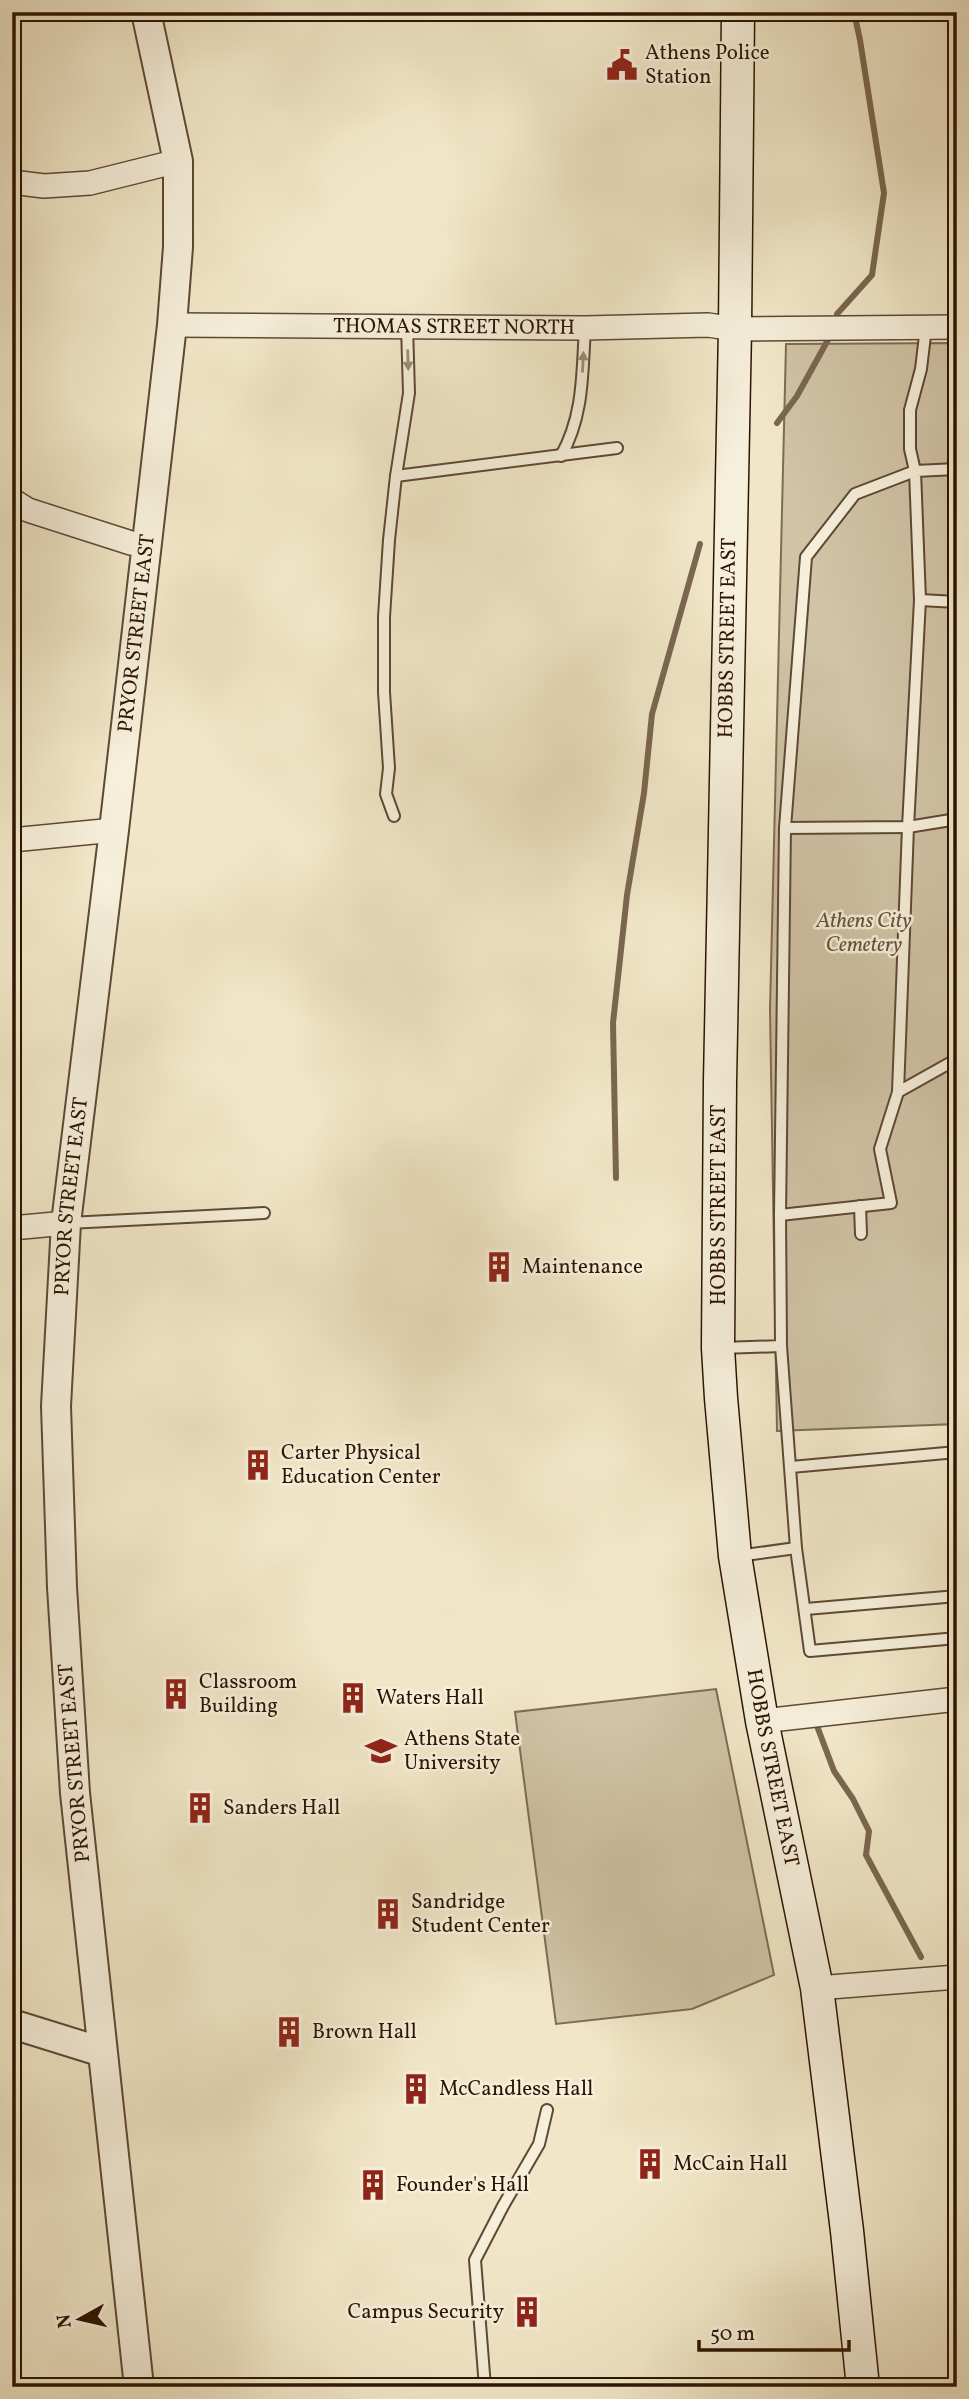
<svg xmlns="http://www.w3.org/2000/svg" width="969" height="2399" font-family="Vollkorn,serif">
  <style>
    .green { fill: #d0c3a6; stroke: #7e6c54; stroke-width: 2 }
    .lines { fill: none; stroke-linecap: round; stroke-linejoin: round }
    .stream { stroke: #7a6751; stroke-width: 6 }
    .service-casing { stroke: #5e4934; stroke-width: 14 }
    .minor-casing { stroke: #5e4934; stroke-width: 26 }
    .tertiary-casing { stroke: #5e4934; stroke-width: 32 }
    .secondary-casing { stroke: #2d1402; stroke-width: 35 }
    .service { stroke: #f6efdb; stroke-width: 10 }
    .minor { stroke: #f6efdb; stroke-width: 23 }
    .tertiary { stroke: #f6efdb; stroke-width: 28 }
    .secondary { stroke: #f6efdb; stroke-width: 32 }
    .oneway { fill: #9c8c79 }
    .labels { text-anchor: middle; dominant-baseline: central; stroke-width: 5; stroke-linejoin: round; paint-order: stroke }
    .poi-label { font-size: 21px; fill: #2d1402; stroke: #f6efdb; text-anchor: start }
    .street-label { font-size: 21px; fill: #2d1402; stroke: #f6efdb }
    .park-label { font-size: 21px; font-style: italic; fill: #66513b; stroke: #f6efdb }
  </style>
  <rect width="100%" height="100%" fill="#f1e7c8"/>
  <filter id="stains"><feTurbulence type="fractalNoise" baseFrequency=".00286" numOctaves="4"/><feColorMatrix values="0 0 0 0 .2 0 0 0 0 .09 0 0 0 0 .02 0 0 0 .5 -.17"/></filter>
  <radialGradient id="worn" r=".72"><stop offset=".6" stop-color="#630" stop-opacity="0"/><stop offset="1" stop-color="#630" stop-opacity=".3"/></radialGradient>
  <g class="green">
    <polygon points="957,343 957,1424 777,1431 770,1010 786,344"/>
    <polygon points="716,1689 774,1975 692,2009 556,2024 515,1712"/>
  </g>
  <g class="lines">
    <g class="stream">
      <polyline points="837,314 872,275 884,193 860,40 854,12"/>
      <polyline points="777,423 797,396 829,338"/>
      <polyline points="616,1178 613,1023 627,895 644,793 652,714 700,544"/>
      <polyline points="817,1726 834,1771 853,1799 869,1831 866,1855 921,1957"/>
    </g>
    <defs>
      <g id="service">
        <path d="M 561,456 C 584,415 582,373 585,328"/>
        <polyline points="396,476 617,448"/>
        <polyline points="920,600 957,602"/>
        <polyline points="394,816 386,794 389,768 384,692 384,617 389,540 396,476 409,393 407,326"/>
        <polyline points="785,828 806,557 855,494 915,471 910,449 910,410 921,369 926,327"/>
        <polyline points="898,1092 957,1059"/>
        <polyline points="860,1206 861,1234"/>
        <polyline points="780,1215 891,1203 880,1149 898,1092 908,827 920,600 915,471 957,469"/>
        <polyline points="68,1223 264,1213"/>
        <polyline points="781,1346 796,1548"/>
        <polyline points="721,1348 781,1346 780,1215 785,828 908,827 957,819"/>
        <polyline points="791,1467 957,1452"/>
        <polyline points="738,1556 796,1548 810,1651 957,1638"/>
        <polyline points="806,1609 957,1596"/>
        <polyline points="485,2387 475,2260 503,2206 539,2144 547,2110"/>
      </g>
      <g id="minor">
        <polyline points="12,182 44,186 90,183 178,161"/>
        <path id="s1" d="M 172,325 L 585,328 L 708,325 L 735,329 L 957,327"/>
        <polyline points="12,500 28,510 131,543 146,546"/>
        <polyline points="12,840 114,830"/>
        <polyline points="12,1228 66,1223"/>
        <polyline points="762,1721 957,1699"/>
        <polyline points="817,1988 957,1977"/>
      </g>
      <g id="tertiary">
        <polyline points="12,2024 102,2052"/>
        <path id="s2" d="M 139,2387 L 75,1793 L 62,1587 L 56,1406 L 66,1223 L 114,830 L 172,325 L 178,247 L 178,161 L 146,12"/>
      </g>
      <g id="secondary">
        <path id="s3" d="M 738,12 L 735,329 L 720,1082 L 718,1348 L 721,1398 L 735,1556 L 762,1721 L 817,1988 L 847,2231 L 863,2387"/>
      </g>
    </defs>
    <use href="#service" class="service-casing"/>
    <use href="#minor" class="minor-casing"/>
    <use href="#tertiary" class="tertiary-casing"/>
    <use href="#secondary" class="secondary-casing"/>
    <use href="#service" class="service"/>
    <use href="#minor" class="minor"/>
    <use href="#tertiary" class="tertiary"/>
    <use href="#secondary" class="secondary"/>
  </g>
  <defs><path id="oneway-solid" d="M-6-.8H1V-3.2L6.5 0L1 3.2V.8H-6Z" transform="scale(1.75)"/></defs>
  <g class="oneway">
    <use href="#oneway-solid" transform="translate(408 360) rotate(88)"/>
    <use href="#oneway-solid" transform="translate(583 362) rotate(-87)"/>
  </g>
  <defs>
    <symbol id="civic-bare" viewBox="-9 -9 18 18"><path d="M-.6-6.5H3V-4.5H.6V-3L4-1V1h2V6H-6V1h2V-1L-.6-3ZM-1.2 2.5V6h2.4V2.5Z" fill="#8f2418" stroke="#f6efdb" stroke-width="2.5" paint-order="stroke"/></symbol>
    <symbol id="building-bare" viewBox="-9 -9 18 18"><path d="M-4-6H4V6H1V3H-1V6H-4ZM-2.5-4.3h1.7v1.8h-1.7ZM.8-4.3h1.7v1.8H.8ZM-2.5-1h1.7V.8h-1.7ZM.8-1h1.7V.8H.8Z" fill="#8f2418" stroke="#f6efdb" stroke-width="2.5" paint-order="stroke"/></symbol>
    <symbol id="university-bare" viewBox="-9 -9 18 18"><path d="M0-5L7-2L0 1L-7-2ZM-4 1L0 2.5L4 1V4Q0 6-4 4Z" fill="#8f2418" stroke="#f6efdb" stroke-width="2.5" paint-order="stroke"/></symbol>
  </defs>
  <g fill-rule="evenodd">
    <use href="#civic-bare" x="600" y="43" width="44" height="44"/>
    <use href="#building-bare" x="477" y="1245" width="44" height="44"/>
    <use href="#building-bare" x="236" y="1443" width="44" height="44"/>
    <use href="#building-bare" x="154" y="1672" width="44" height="44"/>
    <use href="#building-bare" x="331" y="1676" width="44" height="44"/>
    <use href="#university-bare" x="359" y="1729" width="44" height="44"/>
    <use href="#building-bare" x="178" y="1786" width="44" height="44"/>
    <use href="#building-bare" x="366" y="1892" width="44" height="44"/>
    <use href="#building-bare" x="267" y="2010" width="44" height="44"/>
    <use href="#building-bare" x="394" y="2067" width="44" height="44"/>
    <use href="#building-bare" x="628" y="2142" width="44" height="44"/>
    <use href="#building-bare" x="351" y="2163" width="44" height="44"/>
    <use href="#building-bare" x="505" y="2290" width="44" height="44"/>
  </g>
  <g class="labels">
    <g class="poi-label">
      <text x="645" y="53">Athens Police<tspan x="645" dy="24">Station</tspan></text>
      <text x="522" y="1267">Maintenance</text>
      <text x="281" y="1453">Carter Physical<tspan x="281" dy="24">Education Center</tspan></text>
      <text x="199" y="1682">Classroom<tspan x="199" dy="24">Building</tspan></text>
      <text x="376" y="1698">Waters Hall</text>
      <text x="404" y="1739">Athens State<tspan x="404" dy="24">University</tspan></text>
      <text x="223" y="1808">Sanders Hall</text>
      <text x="411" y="1902">Sandridge<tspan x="411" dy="24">Student Center</tspan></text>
      <text x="312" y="2032">Brown Hall</text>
      <text x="439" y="2089">McCandless Hall</text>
      <text x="673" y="2164">McCain Hall</text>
      <text x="396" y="2185">Founder's Hall</text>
      <text x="504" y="2312" text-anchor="end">Campus Security</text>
    </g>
    <g class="street-label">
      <text stroke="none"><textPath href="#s1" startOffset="282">THOMAS STREET NORTH</textPath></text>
      <text stroke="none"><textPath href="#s2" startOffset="1762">PRYOR STREET EAST</textPath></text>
      <text transform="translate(728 638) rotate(-89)">HOBBS STREET EAST</text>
      <text stroke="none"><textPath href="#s2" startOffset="1195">PRYOR STREET EAST</textPath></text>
      <text transform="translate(719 1205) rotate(-90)">HOBBS STREET EAST</text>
      <text transform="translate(75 1763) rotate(-95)">PRYOR STREET EAST</text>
      <text stroke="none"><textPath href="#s3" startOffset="1760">HOBBS STREET EAST</textPath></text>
    </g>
    <g class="park-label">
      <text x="864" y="921">Athens City<tspan x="864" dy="24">Cemetery</tspan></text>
    </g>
  </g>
  <rect width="969" height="2399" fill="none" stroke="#f1e7c8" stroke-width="42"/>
  <rect x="14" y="14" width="941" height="2371" fill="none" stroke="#2d1402" stroke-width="3.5"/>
  <rect x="21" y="21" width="927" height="2357" fill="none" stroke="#2d1402" stroke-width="2"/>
  <g transform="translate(80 2319) rotate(262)" stroke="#f6efdb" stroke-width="5" paint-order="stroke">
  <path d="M0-5L12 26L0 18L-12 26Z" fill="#2d1402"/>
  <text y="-10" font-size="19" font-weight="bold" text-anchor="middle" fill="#2d1402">N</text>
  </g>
  <path d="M699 2340v10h150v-10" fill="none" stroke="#2d1402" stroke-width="3.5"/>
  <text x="710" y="2340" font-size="21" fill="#2d1402" stroke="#f6efdb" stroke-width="5" paint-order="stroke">50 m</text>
  <rect width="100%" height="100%" filter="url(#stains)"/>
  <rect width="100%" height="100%" fill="url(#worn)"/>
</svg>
